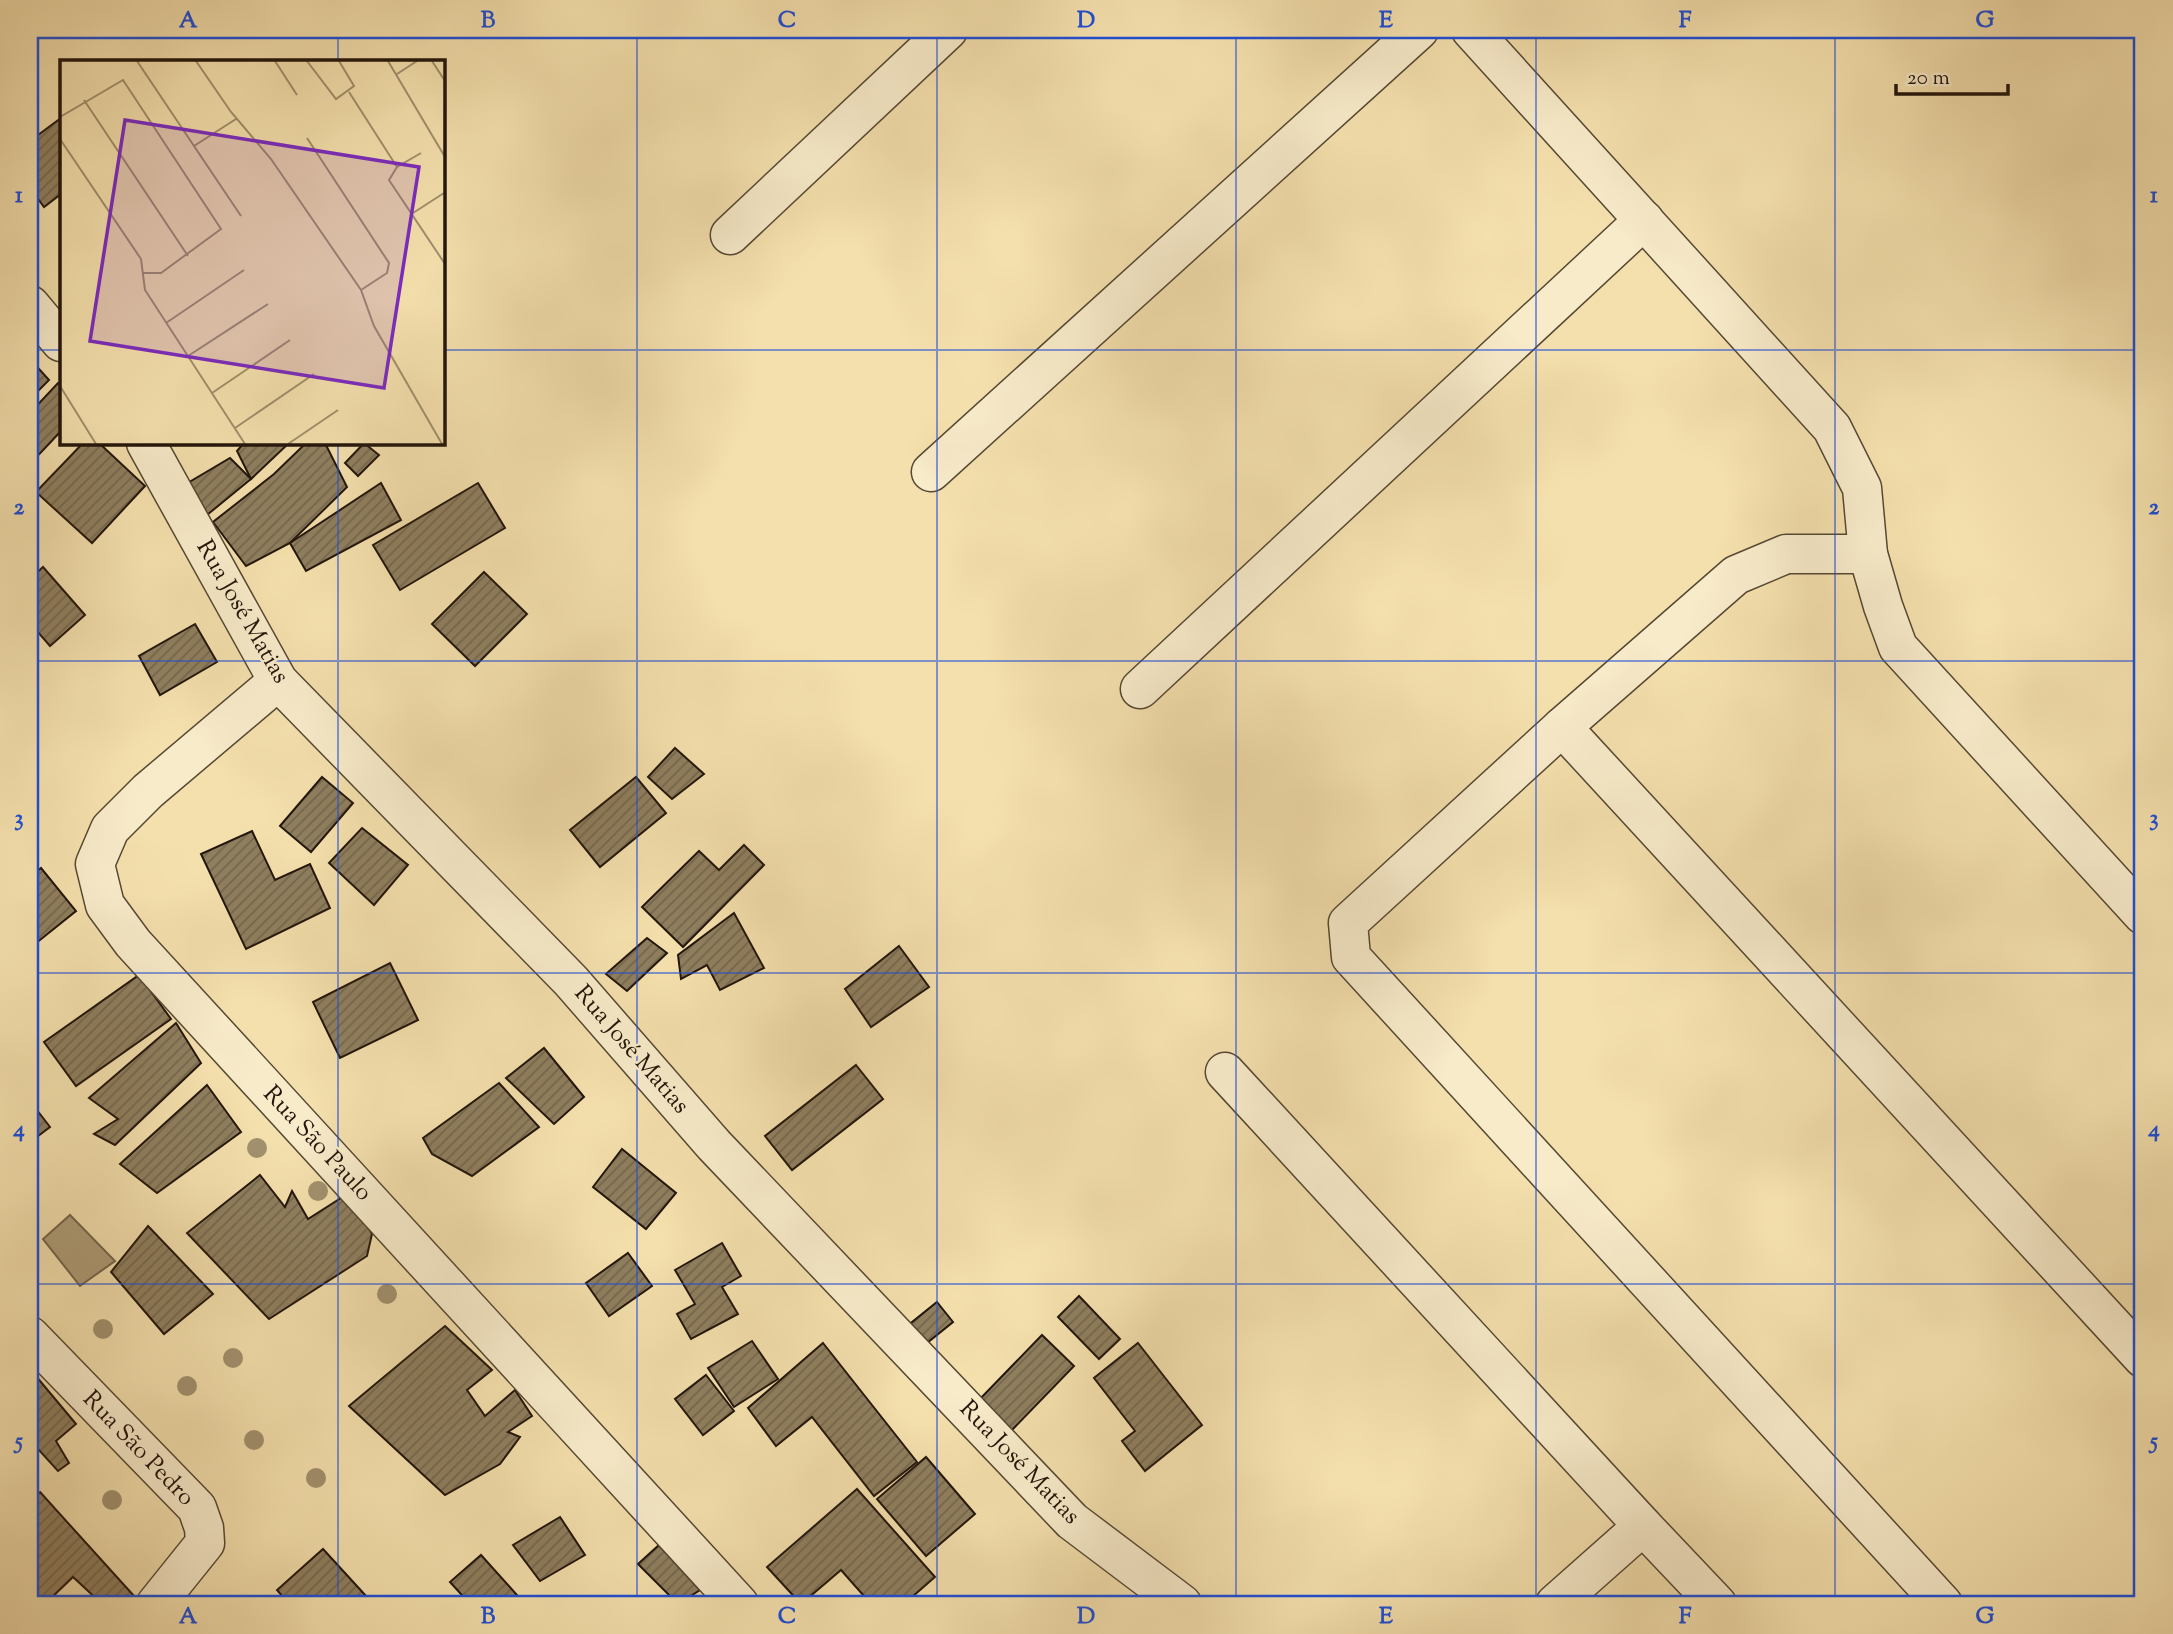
<svg xmlns="http://www.w3.org/2000/svg" width="2173" height="1634" font-family="'Sorts Mill Goudy',serif">
  <style>
    .water { fill: #ad9b76; stroke: #75654b; stroke-width: 2 }
    .building { fill: url(#building-hatch); stroke: #22150b; stroke-width: 2 }
    .lines { fill: none; stroke-linecap: round; stroke-linejoin: round }
    .minor-casing { stroke: #564834; stroke-width: 41 }
    .minor { stroke: #f8ebca; stroke-width: 38 }
    .tree { fill: #a2916e }
    .grid { fill: none; stroke: #1d4ed8; stroke-width: 2; stroke-opacity: 0.55 }
    .labels { text-anchor: middle; dominant-baseline: central; stroke-width: 5; stroke-linejoin: round; paint-order: stroke }
    .street-label { font-size: 24px; fill: #22150b; stroke: #f8ebca }
    .inset-road { fill: none; stroke: #a08f6c; stroke-width: 2 }
    .view { fill: #7b2cbf; fill-opacity: 0.15; stroke: #7b2cbf; stroke-width: 3.5 }
    .inset-edge { fill: none; stroke: #22150b; stroke-width: 3.5 }
    .neatline { fill: none; stroke: #1d4ed8; stroke-width: 2.5 }
    .grid-label { font-size: 23px; text-anchor: middle; font-weight: bold; fill: #1d4ed8 }
  </style>
  <defs>
    <pattern id="building-hatch" width="6" height="6" patternUnits="userSpaceOnUse" patternTransform="scale(1.75)"><rect width="6" height="6" fill="#8f7f5f"/><path d="M-1 1l2-2M0 6l6-6M5 7l2-2" fill="none" stroke="#74674d"/></pattern>
  </defs>
  <rect width="100%" height="100%" fill="#f4e0ad"/>
  <filter id="stains"><feTurbulence type="fractalNoise" baseFrequency=".00286" numOctaves="4"/><feColorMatrix values="0 0 0 0 .2 0 0 0 0 .09 0 0 0 0 .02 0 0 0 .5 -.17"/></filter>
  <radialGradient id="worn" r=".72"><stop offset=".6" stop-color="#630" stop-opacity="0"/><stop offset="1" stop-color="#630" stop-opacity=".3"/></radialGradient>
  <polygon class="water" points="70,1215 115,1261 80,1286 43,1239"/>
  <g class="building">
    <polygon points="61,118 61,194 44,207 30,188 30,141"/>
    <polygon points="30,359 49,380 30,399"/>
    <polygon points="58,383 61,385 61,431 30,464 30,413"/>
    <polygon points="83,443 99,443 145,486 92,543 36,492"/>
    <polygon points="244,443 289,443 251,479 237,451"/>
    <polygon points="306,443 325,443 347,487 290,543 246,566 213,522 274,474"/>
    <polygon points="364,443 379,455 358,476 345,463"/>
    <polygon points="230,458 251,479 207,515 181,487"/>
    <polygon points="381,483 401,520 306,571 290,543"/>
    <polygon points="478,483 505,528 400,590 373,545"/>
    <polygon points="43,567 85,615 50,646 30,623 30,579"/>
    <polygon points="484,572 527,614 475,666 432,624"/>
    <polygon points="195,624 217,662 160,695 139,656"/>
    <polygon points="675,748 704,774 672,799 648,777"/>
    <polygon points="322,777 353,803 311,852 280,826"/>
    <polygon points="636,777 666,813 600,867 570,830"/>
    <polygon points="362,828 408,865 374,905 329,863"/>
    <polygon points="252,831 275,880 310,864 330,908 246,949 201,854"/>
    <polygon points="744,845 764,865 683,947 642,907 699,851 719,870"/>
    <polygon points="41,868 76,911 30,948 30,877"/>
    <polygon points="734,913 764,968 720,990 707,965 681,979 678,955"/>
    <polygon points="647,938 667,953 627,991 606,974"/>
    <polygon points="899,946 929,987 871,1027 845,989"/>
    <polygon points="390,963 418,1020 340,1058 313,1002"/>
    <polygon points="139,975 171,1019 76,1086 44,1042"/>
    <polygon points="176,1023 201,1063 115,1145 94,1134 118,1119 89,1098"/>
    <polygon points="544,1048 584,1097 554,1124 506,1078"/>
    <polygon points="856,1065 883,1099 792,1170 765,1136"/>
    <polygon points="499,1083 539,1127 472,1176 432,1154 423,1138"/>
    <polygon points="207,1085 241,1132 157,1193 120,1164"/>
    <polygon points="30,1101 50,1127 30,1142"/>
    <polygon points="622,1149 676,1193 646,1229 593,1187"/>
    <polygon points="260,1175 285,1207 292,1191 308,1219 341,1198 363,1218 372,1234 367,1256 269,1319 187,1233"/>
    <polygon points="148,1226 213,1294 164,1334 111,1272"/>
    <polygon points="722,1243 741,1276 722,1287 738,1314 691,1339 677,1314 695,1304 675,1270"/>
    <polygon points="628,1253 652,1286 609,1316 586,1283"/>
    <polygon points="1079,1296 1120,1339 1099,1359 1058,1317"/>
    <polygon points="937,1302 953,1322 917,1351 901,1331"/>
    <polygon points="445,1326 492,1370 467,1390 485,1416 515,1390 532,1416 508,1432 520,1437 500,1464 445,1495 349,1406"/>
    <polygon points="1042,1335 1074,1366 1010,1432 978,1401"/>
    <polygon points="752,1341 778,1379 734,1407 708,1368"/>
    <polygon points="823,1343 917,1462 874,1496 812,1417 776,1446 748,1408"/>
    <polygon points="1138,1343 1202,1425 1145,1471 1122,1441 1135,1431 1094,1378"/>
    <polygon points="30,1369 76,1424 56,1441 69,1463 58,1471 39,1450 30,1461"/>
    <polygon points="706,1375 734,1411 703,1435 675,1399"/>
    <polygon points="926,1457 975,1514 926,1556 877,1499"/>
    <polygon points="857,1489 935,1577 904,1604 871,1604 841,1570 801,1604 767,1567"/>
    <polygon points="40,1492 134,1596 124,1604 102,1604 73,1577 45,1604 30,1604 30,1500"/>
    <polygon points="560,1517 585,1555 540,1581 513,1545"/>
    <polygon points="659,1545 700,1590 678,1604 638,1564"/>
    <polygon points="323,1549 366,1596 356,1604 289,1604 277,1590"/>
    <polygon points="481,1555 525,1604 470,1604 450,1582"/>
  </g>
  <g class="lines">
    <defs>
      <g id="minor">
        <polyline points="1471,30 1832,428 1862,488 1868,554 1883,606 1898,647 2143,915"/>
        <polyline points="730,235 948,30"/>
        <polyline points="30,305 61,342"/>
        <polyline points="146,443 278,681 571,981 714,1145 1072,1521 1182,1604"/>
        <polyline points="931,472 1419,30"/>
        <polyline points="1868,554 1786,554 1736,575 1562,727 1348,923 1351,957 1943,1604"/>
        <polyline points="278,681 148,791 110,829 95,864 105,905 133,943 739,1604"/>
        <polyline points="1140,689 1644,220"/>
        <polyline points="1562,727 2143,1358"/>
        <polyline points="1225,1072 1643,1526 1555,1604"/>
        <polyline points="30,1336 197,1508 204,1528 205,1543 156,1604"/>
        <polyline points="1643,1526 1717,1604"/>
      </g>
    </defs>
    <use href="#minor" class="minor-casing"/>
    <use href="#minor" class="minor"/>
  </g>
  <g class="tree">
    <circle cx="257" cy="1148" r="10"/>
    <circle cx="318" cy="1191" r="10"/>
    <circle cx="387" cy="1294" r="10"/>
    <circle cx="103" cy="1329" r="10"/>
    <circle cx="233" cy="1358" r="10"/>
    <circle cx="187" cy="1386" r="10"/>
    <circle cx="254" cy="1440" r="10"/>
    <circle cx="316" cy="1478" r="10"/>
    <circle cx="112" cy="1500" r="10"/>
  </g>
  <path class="grid" d="M 338,30 L 338,61M 637,30 L 637,1604M 937,30 L 937,1604M 1236,30 L 1236,1604M 1536,30 L 1536,1604M 1835,30 L 1835,1604M 30,350 L 61,350M 443,350 L 2143,350M 338,443 L 338,1604M 30,661 L 2143,661M 30,973 L 2143,973M 30,1284 L 2143,1284"/>
  <g class="labels">
    <g class="street-label">
      <text transform="translate(242 612) rotate(60)">Rua José Matias</text>
      <text transform="translate(631 1050) rotate(49)">Rua José Matias</text>
      <text transform="translate(317 1144) rotate(47)">Rua São Paulo</text>
      <text transform="translate(138 1449) rotate(46)">Rua São Pedro</text>
      <text transform="translate(1019 1463) rotate(46)">Rua José Matias</text>
    </g>
  </g>
  <g transform="translate(60 60)">
    <rect width="385" height="385" fill="#f4e0ad"/>
    <path class="inset-road" d="M 77,1 L 134,86M 136,1 L 171,52 L 211,99 L 301,230 L 314,266 L 382,384M 215,1 L 237,35M 247,1 L 276,39 L 294,26 L 279,1M 328,1 L 385,97M 372,1 L 385,21M 337,14 L 357,1M 289,32 L 337,107M 24,40 L 128,196M 0,57 L 63,20 L 161,169 L 101,213 L 83,213M 176,59 L 134,86 L 181,156M 247,78 L 329,203 L 327,213 L 301,230M 0,79 L 81,199 L 85,230 L 185,384M 361,93 L 337,107 L 329,120 L 385,204M 353,153 L 384,133M 106,263 L 184,210M 128,296 L 208,244M 0,326 L 36,384M 152,333 L 230,280M 175,368 L 254,314M 228,384 L 278,350"/>
    <path class="view" d="M 65,60 L 359,107 L 324,328 L 30,281 Z"/>
    <rect width="385" height="385" class="inset-edge"/>
  </g>
  <rect width="2173" height="1634" fill="none" stroke="#f4e0ad" stroke-width="77"/>
  <path d="M1896 84v10h112v-10" fill="none" stroke="#22150b" stroke-width="3.5"/>
  <text x="1907" y="84" font-size="21" fill="#22150b" stroke="#f8ebca" stroke-width="5" paint-order="stroke">20 m</text>
  <rect x="38" y="38" width="2096" height="1558" class="neatline"/>
  <g class="grid-label">
    <text x="188" y="27">A</text>
    <text x="488" y="27">B</text>
    <text x="787" y="27">C</text>
    <text x="1086" y="27">D</text>
    <text x="1386" y="27">E</text>
    <text x="1685" y="27">F</text>
    <text x="1985" y="27">G</text>
    <text x="19" y="202">1</text>
    <text x="2154" y="202">1</text>
    <text x="19" y="514">2</text>
    <text x="2154" y="514">2</text>
    <text x="19" y="825">3</text>
    <text x="2154" y="825">3</text>
    <text x="19" y="1136">4</text>
    <text x="2154" y="1136">4</text>
    <text x="19" y="1448">5</text>
    <text x="2154" y="1448">5</text>
    <text x="188" y="1623">A</text>
    <text x="488" y="1623">B</text>
    <text x="787" y="1623">C</text>
    <text x="1086" y="1623">D</text>
    <text x="1386" y="1623">E</text>
    <text x="1685" y="1623">F</text>
    <text x="1985" y="1623">G</text>
  </g>
  <rect width="100%" height="100%" filter="url(#stains)"/>
  <rect width="100%" height="100%" fill="url(#worn)"/>
</svg>
